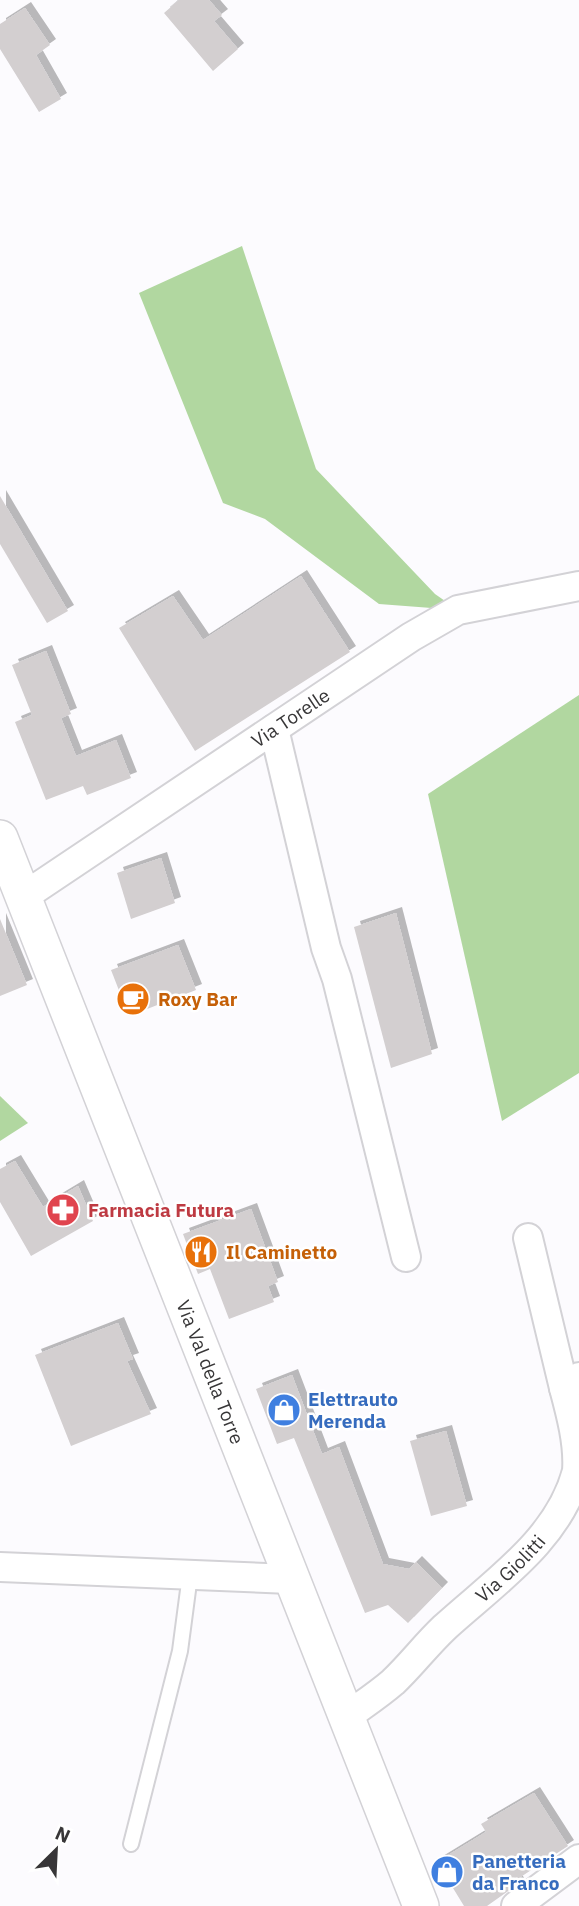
<svg xmlns="http://www.w3.org/2000/svg" width="579" height="1906" font-family="'IBM Plex Sans',sans-serif">
  <style>
    .green { fill: #b1d7a0 }
    .building { fill: #d3cfd0; filter: url(#shadow) }
    .lines { fill: none; stroke-linecap: round; stroke-linejoin: round }
    .service-casing { stroke: #d3d2d6; stroke-width: 18 }
    .minor-casing { stroke: #d3d2d6; stroke-width: 32 }
    .tertiary-casing { stroke: #d3d2d6; stroke-width: 38 }
    .service { stroke: #fff; stroke-width: 14 }
    .minor { stroke: #fff; stroke-width: 28 }
    .tertiary { stroke: #fff; stroke-width: 35 }
    .labels { text-anchor: middle; dominant-baseline: central; stroke-width: 5; stroke-linejoin: round; paint-order: stroke }
    .street-label { font-size: 19px; fill: #383738; stroke: #fff }
    .food-label { font-size: 19px; font-weight: bold; fill: #c56008; stroke: #fff; text-anchor: start }
    .health-label { font-size: 19px; font-weight: bold; fill: #be3a42; stroke: #fff; text-anchor: start }
    .shop-label { font-size: 19px; font-weight: bold; fill: #366cbe; stroke: #fff; text-anchor: start }
  </style>
  <defs>
    <filter id="shadow"><feDropShadow dx="6" dy="-6" stdDeviation="0" flood-color="#0004"/></filter>
  </defs>
  <rect width="100%" height="100%" fill="#fcfbfe"/>
  <g class="green">
    <polygon points="242,246 316,469 435,594 458,610 379,604 265,519 223,503 139,293"/>
    <polygon points="579,695 579,1073 502,1121 428,794"/>
    <polygon points="0,1096 28,1123 0,1141"/>
  </g>
  <g class="building">
    <polygon points="179,0 209,0 222,15 214,21 238,49 213,71 164,13"/>
    <polygon points="25,8 50,45 36,55 61,99 39,112 0,49 0,24"/>
    <polygon points="0,496 68,611 47,623 0,544"/>
    <polygon points="301,576 350,652 195,751 119,628 173,596 203,640"/>
    <polygon points="46,651 71,714 61,718 76,756 116,740 131,778 87,795 83,786 46,800 15,722 32,715 12,665"/>
    <polygon points="161,858 175,903 131,919 117,873"/>
    <polygon points="396,913 432,1054 391,1068 354,927"/>
    <polygon points="0,919 27,985 0,996"/>
    <polygon points="178,945 196,990 129,1016 111,970"/>
    <polygon points="15,1161 43,1207 78,1186 93,1221 31,1256 0,1202 0,1169"/>
    <polygon points="251,1209 278,1282 268,1286 274,1302 229,1319 210,1269 198,1274 183,1234"/>
    <polygon points="118,1323 133,1359 127,1361 151,1414 71,1446 35,1355"/>
    <polygon points="292,1375 322,1454 339,1447 383,1564 409,1569 416,1562 442,1588 408,1623 388,1605 365,1613 294,1438 277,1444 256,1389"/>
    <polygon points="446,1431 467,1506 431,1516 410,1441"/>
    <polygon points="534,1793 568,1846 516,1880 518,1884 487,1906 464,1906 437,1862 486,1832 481,1824"/>
  </g>
  <g class="lines">
    <defs>
      <polyline id="service" points="131,1844 180,1651 190,1575"/>
      <g id="minor">
        <polyline points="274,729 326,948 337,979 406,1257"/>
        <path id="s1" d="M 23,897 L 411,637 L 458,610 L 579,586"/>
        <polyline points="528,1238 564,1388"/>
        <polyline points="0,1567 290,1579"/>
        <path id="s2" d="M 346,1717 C 361,1706 378,1695 393,1682 C 411,1665 426,1645 444,1628 C 493,1583 559,1540 577,1471 C 579,1444 571,1414 564,1388 L 579,1377"/>
        <polyline points="516,1906 579,1859"/>
      </g>
      <g id="tertiary">
        <path id="s3" d="M 0,838 L 421,1906"/>
      </g>
    </defs>
    <use href="#service" class="service-casing"/>
    <use href="#minor" class="minor-casing"/>
    <use href="#tertiary" class="tertiary-casing"/>
    <use href="#service" class="service"/>
    <use href="#minor" class="minor"/>
    <use href="#tertiary" class="tertiary"/>
  </g>
  <defs>
    <symbol id="cafe-disc" viewBox="-11 -11 22 22"><circle r="9.5" fill="#e8710a" stroke="#fff"/><path d="M-5.5-4.5H6V0H3Q3 3.5 0 3.5H-2.5Q-5.5 3.5-5.5 0ZM3-3.2v2h1.7v-2ZM-6 4.5H4V6H-6Z" fill="#fff"/></symbol>
    <symbol id="pharmacy-disc" viewBox="-11 -11 22 22"><circle r="9.5" fill="#e0444e" stroke="#fff"/><path d="M-2-6h4v4h4v4h-4v4h-4v-4h-4v-4h4Z" fill="#fff"/></symbol>
    <symbol id="restaurant-disc" viewBox="-11 -11 22 22"><circle r="9.5" fill="#e8710a" stroke="#fff"/><path d="M-5-6h1v4h1v-4h1v4h1v-4h1v5L-1.5 .5V6h-2V.5L-5-1ZM5-6V6H3V1.5H1.5Q1.5-4 5-6Z" fill="#fff"/></symbol>
    <symbol id="shop-disc" viewBox="-11 -11 22 22"><circle r="9.5" fill="#3f7fe0" stroke="#fff"/><path d="M-5-2.5h2.3a2.7 3.5 0 0 1 5.4 0H5L5.5 6h-11ZM-1.5-2.5h3a1.5 2.3 0 0 0-3 0Z" fill="#fff"/></symbol>
  </defs>
  <g fill-rule="evenodd">
    <use href="#cafe-disc" x="114" y="980" width="38" height="38"/>
    <use href="#pharmacy-disc" x="44" y="1191" width="38" height="38"/>
    <use href="#restaurant-disc" x="182" y="1233" width="38" height="38"/>
    <use href="#shop-disc" x="265" y="1391" width="38" height="38"/>
    <use href="#shop-disc" x="428" y="1853" width="38" height="38"/>
  </g>
  <g class="labels">
    <g class="street-label">
      <text stroke="none"><textPath href="#s1" startOffset="322">Via Torelle</textPath></text>
      <text stroke="none"><textPath href="#s3" startOffset="574">Via Val della Torre</textPath></text>
      <text stroke="none"><textPath href="#s2" startOffset="222">Via Giolitti</textPath></text>
    </g>
    <g class="food-label">
      <text x="158" y="999">Roxy Bar</text>
      <text x="226" y="1252">Il Caminetto</text>
    </g>
    <g class="health-label">
      <text x="88" y="1210">Farmacia Futura</text>
    </g>
    <g class="shop-label">
      <text x="308" y="1399">Elettrauto<tspan x="308" dy="22">Merenda</tspan></text>
      <text x="472" y="1861">Panetteria<tspan x="472" dy="22">da Franco</tspan></text>
    </g>
  </g>
  <g transform="translate(56 1850) rotate(24)" stroke="#ffffff" stroke-width="5" paint-order="stroke">
  <path d="M0-5L12 26L0 18L-12 26Z" fill="#383738"/>
  <text y="-10" font-size="19" font-weight="bold" text-anchor="middle" fill="#383738">N</text>
  </g>
</svg>
